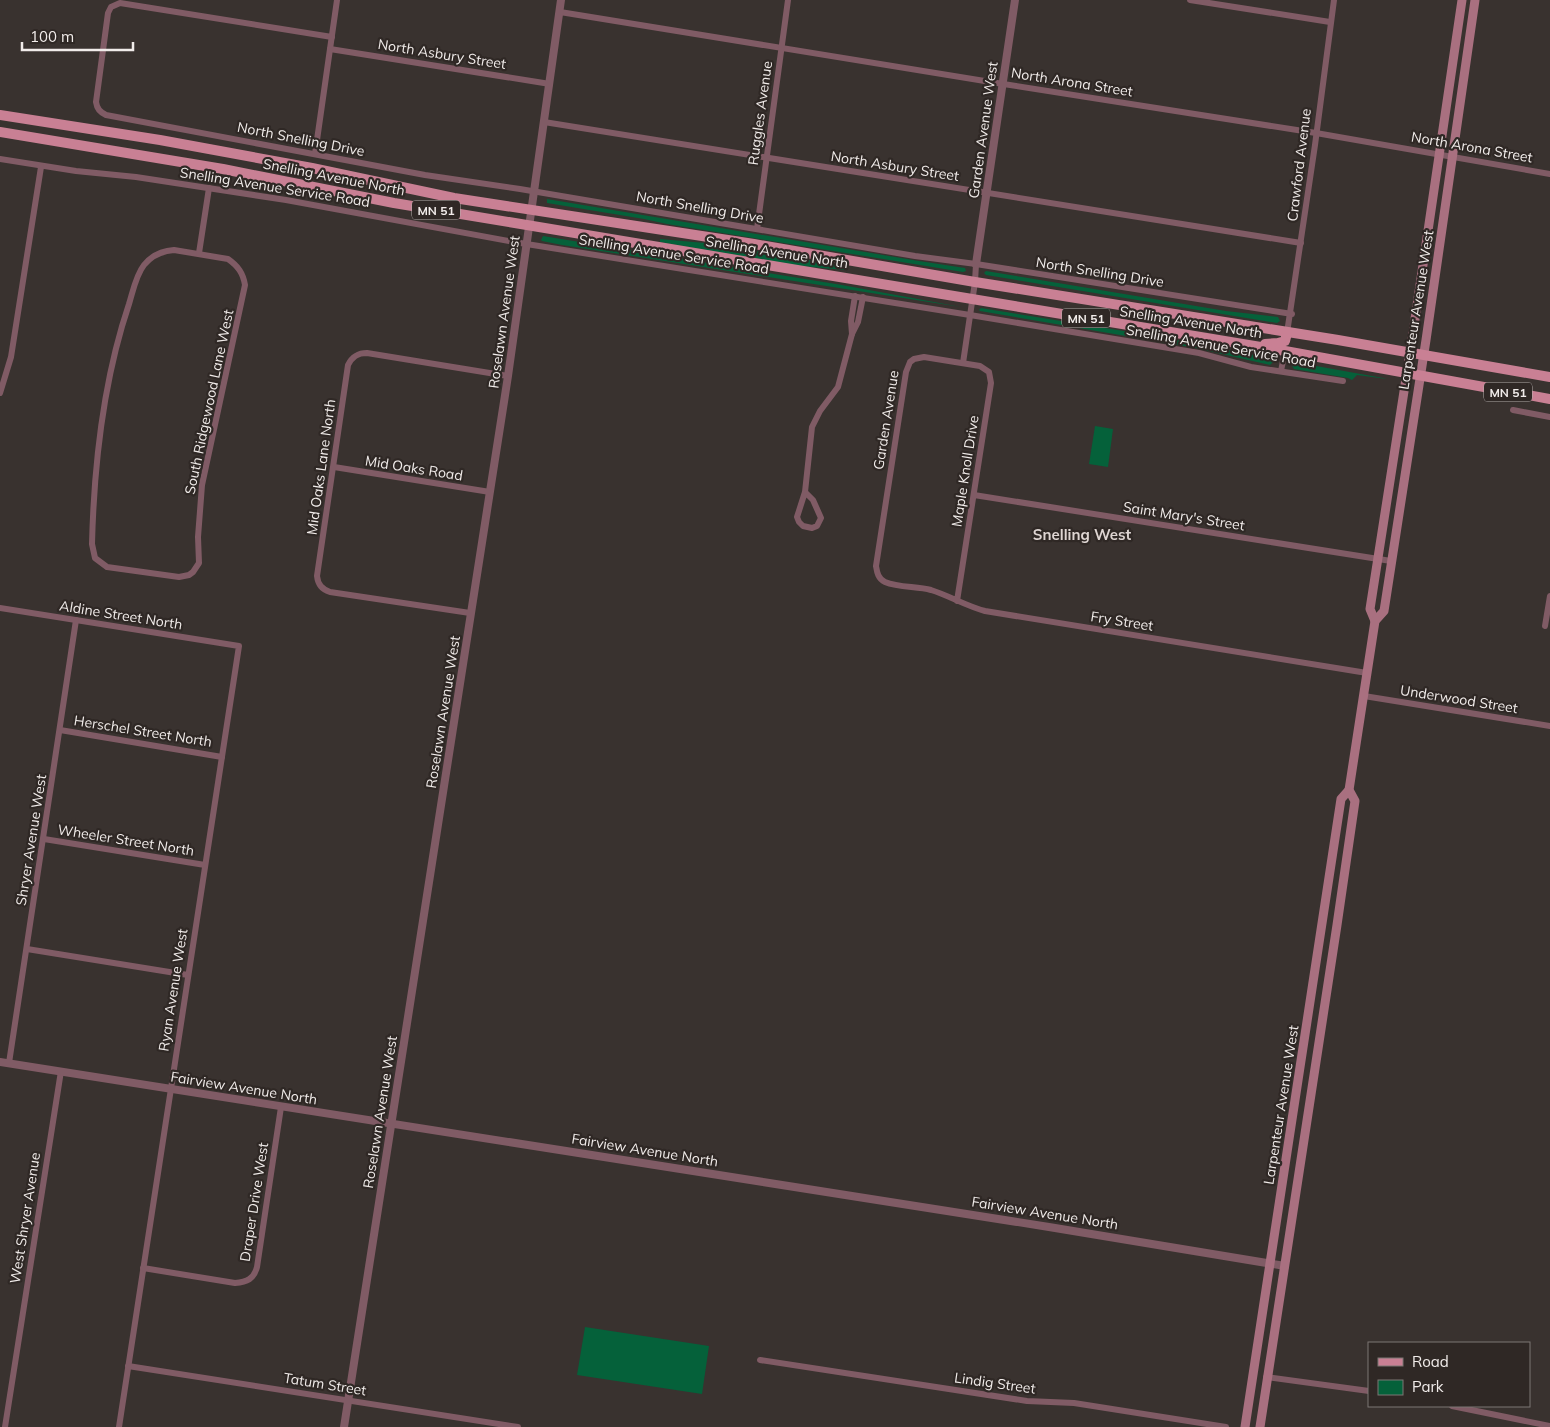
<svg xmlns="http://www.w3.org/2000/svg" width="1550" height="1427" font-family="Mulish,sans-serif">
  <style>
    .green { fill: #05613a }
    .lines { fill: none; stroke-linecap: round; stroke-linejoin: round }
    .minor { stroke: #805b65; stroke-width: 6 }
    .tertiary { stroke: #805b65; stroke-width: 8 }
    .secondary { stroke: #a97080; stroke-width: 9 }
    .primary { stroke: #c98094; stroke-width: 10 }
    .labels { text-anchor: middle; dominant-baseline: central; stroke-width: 4.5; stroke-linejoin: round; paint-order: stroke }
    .shield { fill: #2f2825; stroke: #b7b1af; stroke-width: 1 }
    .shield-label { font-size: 12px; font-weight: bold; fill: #f1ecea }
    .street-label { font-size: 14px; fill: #f1ecea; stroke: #2f2825 }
    .neighbourhood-label { font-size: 15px; font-weight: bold; fill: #ded5d2; stroke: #2f2825 }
  </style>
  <rect width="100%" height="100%" fill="#39322f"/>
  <g class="green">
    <polygon points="547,199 919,261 965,268 966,271 963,272 667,224 644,219 547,203"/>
    <polygon points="543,236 842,285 961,307 562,245 542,241 541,240"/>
    <polygon points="660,239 705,243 846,266 845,270 801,266 660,242"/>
    <polygon points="986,271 1226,311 1278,317 1280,321 1277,323 986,275 984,273"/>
    <polygon points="981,308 1155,336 1271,358 1273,362 1270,365 1196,348 980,311 979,310"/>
    <polygon points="1294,362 1383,378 1387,379 1357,375 1352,380 1348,378 1294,369 1291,364"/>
    <polygon points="1095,426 1113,429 1108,467 1089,464"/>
    <polygon points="585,1327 709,1346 702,1394 577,1375"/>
  </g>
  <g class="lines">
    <g class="minor">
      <polyline points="1190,0 1330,22"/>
      <polyline points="560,12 997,83 1316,133 1550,174"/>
      <path d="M 332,37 L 120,3 L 111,7 L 108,13 L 96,102 C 97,109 100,112 106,115 L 425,175 L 520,189 L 915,256 L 976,264 L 1292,314"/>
      <polyline points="330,49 550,84"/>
      <polyline points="544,122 1301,243"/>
      <polyline points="315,154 337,0"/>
      <polyline points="0,159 76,171 136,177 286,200 514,242 970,315 1199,353 1251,367 1343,381"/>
      <polyline points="757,229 788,0"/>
      <path d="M 174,250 L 228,259 C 238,266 243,273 245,285 L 202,485 L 198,537 L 199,563 L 193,572 L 189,575 L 179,577 L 107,567 L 95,558 L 92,544 C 94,464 103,381 129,304 C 133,291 136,275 144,265 C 152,255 162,251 174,250 Z"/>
      <polyline points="199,253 209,188"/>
      <polyline points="1287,333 1315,145 1334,0"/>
      <polyline points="852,334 851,321 855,296"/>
      <polyline points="963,363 975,282 976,264"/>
      <polyline points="1281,371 1285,351"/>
      <polyline points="0,393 11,357 41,167"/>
      <polyline points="1513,410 1550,417"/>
      <polyline points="334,467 490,492"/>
      <polyline points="805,492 813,500 821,518 817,526 812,528 803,526 799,522 797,517 805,492 812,427 820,411 838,387 852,334 858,322 863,297"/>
      <polyline points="974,495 1391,561"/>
      <path d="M 957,601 L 991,383 L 989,372 L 980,366 L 924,357 L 914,359 L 910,362 L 906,372 L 876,566 C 877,572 878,579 885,582 C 899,588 917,586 931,590 C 950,596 966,606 985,611 L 1367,673"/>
      <polyline points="0,608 239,646 119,1427"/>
      <path d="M 470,613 L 330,592 C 322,589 318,585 317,576 L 348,365 C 352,357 357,353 367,353 L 508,376"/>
      <polyline points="1545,626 1550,596"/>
      <polyline points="1364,696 1550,726"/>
      <polyline points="60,730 222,757"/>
      <polyline points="44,839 205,865"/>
      <polyline points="27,949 188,975"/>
      <polyline points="9,1063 76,620"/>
      <path d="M 143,1268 L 235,1283 C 247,1282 254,1279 257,1267 L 281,1107"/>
      <polyline points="760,1360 1027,1401 1074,1403 1226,1427"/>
      <polyline points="128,1366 518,1427"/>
      <polyline points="1266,1377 1369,1391"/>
      <polyline points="1452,1406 1550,1426"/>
      <polyline points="5,1427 61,1071"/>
    </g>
    <g class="tertiary">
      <polyline points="976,264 1015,0"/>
      <polyline points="0,1062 1049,1227 1285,1266"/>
      <polyline points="344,1427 508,376 561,0"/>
    </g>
    <g class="secondary">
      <polyline points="1375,621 1370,609 1410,353 1462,0"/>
      <polyline points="1245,1427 1341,799 1349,790"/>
      <polyline points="1260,1427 1337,925 1355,801 1349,790 1375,621 1384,611 1426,340 1475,0"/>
    </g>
    <g class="primary">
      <polyline points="0,115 160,140 312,168 454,198 754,244 975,282 1338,340 1550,377"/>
      <polyline points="0,132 223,169 394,203 1285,351 1550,399"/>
      <polyline points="1265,344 1278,343 1285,341 1287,333"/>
    </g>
  </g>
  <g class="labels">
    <g class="shield">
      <rect x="412" y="200.5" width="48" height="19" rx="4"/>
      <rect x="1062" y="308.5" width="48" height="19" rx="4"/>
      <rect x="1484" y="382.5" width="48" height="19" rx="4"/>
    </g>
    <g class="shield-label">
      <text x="436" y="210">MN 51</text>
      <text x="1086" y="318">MN 51</text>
      <text x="1508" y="392">MN 51</text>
    </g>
    <g class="street-label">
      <text transform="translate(442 54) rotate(9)">North Asbury Street</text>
      <text transform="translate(1072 82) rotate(9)">North Arona Street</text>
      <text transform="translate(760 113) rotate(-82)">Ruggles Avenue</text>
      <text transform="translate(983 130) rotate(-82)">Garden Avenue West</text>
      <text transform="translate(301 139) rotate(11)">North Snelling Drive</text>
      <text transform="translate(1472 147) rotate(10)">North Arona Street</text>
      <text transform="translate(1299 165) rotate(-83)">Crawford Avenue</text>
      <text transform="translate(895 166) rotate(9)">North Asbury Street</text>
      <text transform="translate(334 177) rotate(11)">Snelling Avenue North</text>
      <text transform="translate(275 187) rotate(9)">Snelling Avenue Service Road</text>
      <text transform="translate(700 207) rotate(10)">North Snelling Drive</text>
      <text transform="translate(777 252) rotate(9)">Snelling Avenue North</text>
      <text transform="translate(674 254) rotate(9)">Snelling Avenue Service Road</text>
      <text transform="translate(1100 272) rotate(9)">North Snelling Drive</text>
      <text transform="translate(1416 310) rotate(-81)">Larpenteur Avenue West</text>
      <text transform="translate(504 312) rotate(-82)">Roselawn Avenue West</text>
      <text transform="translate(1191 322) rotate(9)">Snelling Avenue North</text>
      <text transform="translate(1221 346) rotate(10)">Snelling Avenue Service Road</text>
      <text transform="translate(209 402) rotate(-78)">South Ridgewood Lane West</text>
      <text transform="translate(886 420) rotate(-81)">Garden Avenue</text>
      <text transform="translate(321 467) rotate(-82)">Mid Oaks Lane North</text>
      <text transform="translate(414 468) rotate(9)">Mid Oaks Road</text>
      <text transform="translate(965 471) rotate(-81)">Maple Knoll Drive</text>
      <text transform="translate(1184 516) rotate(9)">Saint Mary's Street</text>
      <text transform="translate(121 615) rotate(9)">Aldine Street North</text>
      <text transform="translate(1122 621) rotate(9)">Fry Street</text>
      <text transform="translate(1459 699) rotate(9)">Underwood Street</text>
      <text transform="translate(443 712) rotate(-81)">Roselawn Avenue West</text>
      <text transform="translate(143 731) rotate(9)">Herschel Street North</text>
      <text transform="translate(31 840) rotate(-81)">Shryer Avenue West</text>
      <text transform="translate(126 840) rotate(9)">Wheeler Street North</text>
      <text transform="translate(173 990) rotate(-81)">Ryan Avenue West</text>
      <text transform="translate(244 1088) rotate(9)">Fairview Avenue North</text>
      <text transform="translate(1281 1105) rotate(-81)">Larpenteur Avenue West</text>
      <text transform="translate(380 1112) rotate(-81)">Roselawn Avenue West</text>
      <text transform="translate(645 1150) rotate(9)">Fairview Avenue North</text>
      <text transform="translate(254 1202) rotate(-81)">Draper Drive West</text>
      <text transform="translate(1045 1213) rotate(9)">Fairview Avenue North</text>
      <text transform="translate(25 1218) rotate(-81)">West Shryer Avenue</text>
      <text transform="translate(995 1383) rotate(8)">Lindig Street</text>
      <text transform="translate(325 1384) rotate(9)">Tatum Street</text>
    </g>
    <g class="neighbourhood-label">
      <text x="1082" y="534">Snelling West</text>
    </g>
  </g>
  <rect x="1368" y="1342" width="162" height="65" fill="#2f2825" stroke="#7d7674"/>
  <rect x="1378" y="1358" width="25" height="8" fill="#c98094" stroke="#7d7674"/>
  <text x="1412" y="1367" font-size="15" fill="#f1ecea">Road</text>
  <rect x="1378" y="1380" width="25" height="15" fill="#05613a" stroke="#7d7674"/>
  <text x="1412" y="1392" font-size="15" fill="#f1ecea">Park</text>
  <path d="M22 42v8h111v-8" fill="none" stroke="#f1ecea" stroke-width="2.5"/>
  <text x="30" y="42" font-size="15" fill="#f1ecea" stroke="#2f2825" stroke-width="4" paint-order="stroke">100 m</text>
</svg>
